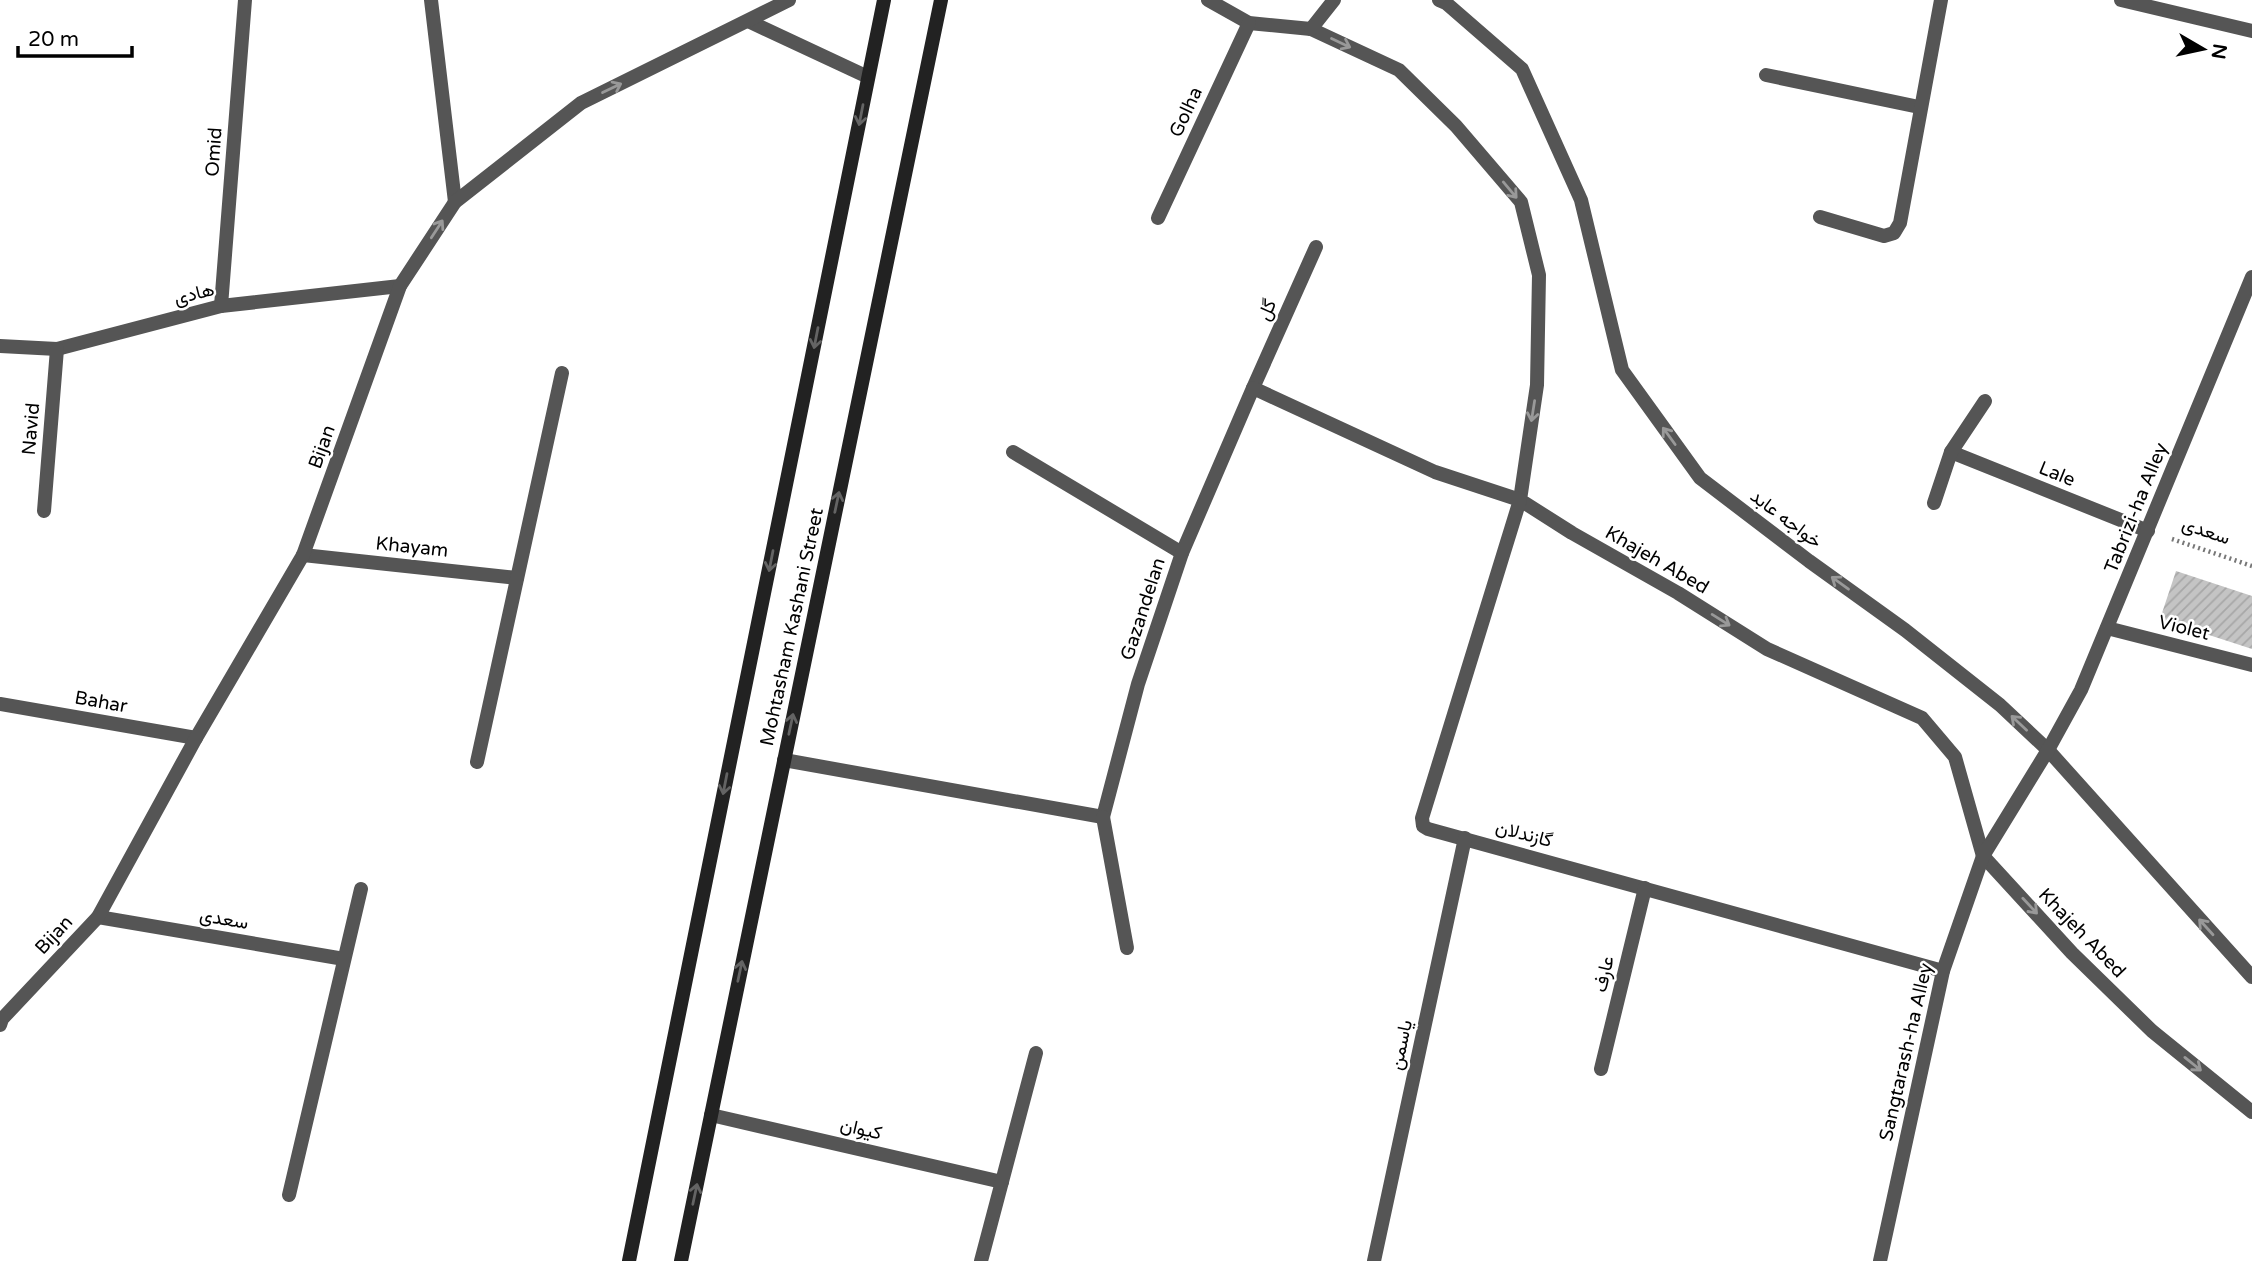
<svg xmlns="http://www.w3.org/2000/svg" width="2252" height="1261" font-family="'Varela Round',Vazirmatn,sans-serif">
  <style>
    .building { fill: url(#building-hatch) }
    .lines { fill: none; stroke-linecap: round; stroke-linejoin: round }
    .path { stroke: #777; stroke-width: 4.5; stroke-dasharray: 2 3.5; stroke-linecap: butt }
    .street { stroke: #555; stroke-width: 14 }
    .secondary { stroke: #222; stroke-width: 14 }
    .oneway { stroke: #999 }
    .oneway2 { stroke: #646464 }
    .labels { text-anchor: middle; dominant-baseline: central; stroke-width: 5; stroke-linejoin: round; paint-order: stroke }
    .street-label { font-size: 19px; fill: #000; stroke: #fff }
  </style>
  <defs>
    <pattern id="building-hatch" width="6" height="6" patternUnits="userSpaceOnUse" patternTransform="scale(1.75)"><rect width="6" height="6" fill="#c4c4c4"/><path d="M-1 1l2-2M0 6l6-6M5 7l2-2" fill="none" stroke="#a7a7a7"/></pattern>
  </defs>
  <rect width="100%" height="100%" fill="#fff"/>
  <polygon class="building" points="2176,571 2252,596 2252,649 2160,619"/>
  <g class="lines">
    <polyline class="path" points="2172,539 2252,566"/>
    <g class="street">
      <polyline points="431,0 455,202"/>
      <polyline points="1208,0 1249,23 1311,29 1399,70 1456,126 1521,202 1539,275 1537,385 1520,500 1572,533 1678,593 1767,649 1922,718 1955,757 1983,856 2072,953 2152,1031 2252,1112"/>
      <polyline points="1439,0 1446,3 1522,69 1581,200 1622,370 1700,478 1809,561 1905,630 2000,705 2048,750 2252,977"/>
      <polyline points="2121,0 2252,31"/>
      <polyline points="748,21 868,77"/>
      <polyline points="1311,29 1334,0"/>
      <polyline points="1766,75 1919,107"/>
      <polyline points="1820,217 1884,236 1894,233 1900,223 1941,0"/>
      <polyline points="1158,218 1249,23"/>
      <polyline points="221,306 245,0"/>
      <polyline points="0,346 57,349 221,306 400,286"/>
      <polyline points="1253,388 1316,247"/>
      <polyline points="1013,452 1182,553"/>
      <polyline points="1951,452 2148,531"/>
      <polyline points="1934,503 1951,452 1985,401"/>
      <polyline points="44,511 57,349"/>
      <polyline points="303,555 517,578"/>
      <polyline points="2107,628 2252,665"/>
      <polyline points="0,704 196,738"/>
      <polyline points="784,760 1103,817 1138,684 1182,553 1253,388 1435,472 1520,500 1422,818 1423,826 1428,829 1943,971"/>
      <polyline points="477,762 562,373"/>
      <polyline points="1103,817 1127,948"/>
      <polyline points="98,917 344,959"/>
      <polyline points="0,1025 2,1019 98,917 196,738 303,555 400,286 455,202 581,103 789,0"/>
      <polyline points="1601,1069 1645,888"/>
      <polyline points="711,1115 1002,1182"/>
      <polyline points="289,1195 361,889"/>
      <polyline points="981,1261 1036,1053"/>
      <polyline points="1374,1261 1465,838"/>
      <polyline points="1880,1261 1943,971 1983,856 2048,750 2081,690 2252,277"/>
    </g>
    <g class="secondary">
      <polyline points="629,1261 884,0"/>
      <polyline points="681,1261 941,0"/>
    </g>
  </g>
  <defs><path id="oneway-shaft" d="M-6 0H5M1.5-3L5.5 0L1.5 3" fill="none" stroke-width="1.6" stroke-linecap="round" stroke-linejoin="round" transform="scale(1.75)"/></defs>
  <g class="oneway">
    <use href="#oneway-shaft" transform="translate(1341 43) rotate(25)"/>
    <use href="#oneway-shaft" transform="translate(612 88) rotate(-26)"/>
    <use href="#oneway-shaft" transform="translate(1510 190) rotate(50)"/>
    <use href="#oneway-shaft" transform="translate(437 229) rotate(-57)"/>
    <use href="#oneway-shaft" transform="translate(1533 411) rotate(99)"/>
    <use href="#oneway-shaft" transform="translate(1669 436) rotate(-126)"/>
    <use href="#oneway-shaft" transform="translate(1840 583) rotate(-144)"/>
    <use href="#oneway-shaft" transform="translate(1721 620) rotate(32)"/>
    <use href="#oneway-shaft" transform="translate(2019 723) rotate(-137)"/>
    <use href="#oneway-shaft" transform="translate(2030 906) rotate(47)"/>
    <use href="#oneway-shaft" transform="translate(2206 927) rotate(-132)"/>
    <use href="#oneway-shaft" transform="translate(2193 1064) rotate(39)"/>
  </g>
  <g class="oneway2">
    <use href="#oneway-shaft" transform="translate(861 115) rotate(101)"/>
    <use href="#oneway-shaft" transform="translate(816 338) rotate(101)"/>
    <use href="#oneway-shaft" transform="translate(837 502) rotate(-78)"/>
    <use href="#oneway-shaft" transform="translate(771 561) rotate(101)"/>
    <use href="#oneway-shaft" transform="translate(791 724) rotate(-78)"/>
    <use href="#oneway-shaft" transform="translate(725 784) rotate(101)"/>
    <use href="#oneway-shaft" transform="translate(740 971) rotate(-78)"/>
    <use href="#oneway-shaft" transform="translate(695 1194) rotate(-78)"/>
  </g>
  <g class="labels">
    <g class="street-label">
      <text transform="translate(1186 112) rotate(-65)">Golha</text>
      <text transform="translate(214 152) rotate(-86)">Omid</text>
      <text transform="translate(194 294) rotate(-14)">هادی</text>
      <text transform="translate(1267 310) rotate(-66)">گل</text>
      <text transform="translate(31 429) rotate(-85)">Navid</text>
      <text transform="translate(322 447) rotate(-70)">Bijan</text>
      <text transform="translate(2057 474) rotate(22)">Lale</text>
      <text transform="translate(2136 508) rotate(-68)">Tabrizi-ha Alley</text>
      <text transform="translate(1786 519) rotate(37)">خواجه عابد</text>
      <text transform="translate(2206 531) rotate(19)">سعدی</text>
      <text transform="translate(412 547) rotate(6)">Khayam</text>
      <text transform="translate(1657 560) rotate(30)">Khajeh Abed</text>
      <text transform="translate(1143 609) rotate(-72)">Gazandelan</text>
      <text transform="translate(792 627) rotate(-78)">Mohtasham Kashani Street</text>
      <text transform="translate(2184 628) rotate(14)">Violet</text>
      <text transform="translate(101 702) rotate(10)">Bahar</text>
      <text transform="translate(1524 834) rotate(15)">گازندلان</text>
      <text transform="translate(224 919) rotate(10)">سعدی</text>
      <text transform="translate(2082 933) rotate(46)">Khajeh Abed</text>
      <text transform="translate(54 935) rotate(-47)">Bijan</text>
      <text transform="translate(1604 974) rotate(-77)">عارف</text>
      <text transform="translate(1401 1045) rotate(-78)">یاسمن</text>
      <text transform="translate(1906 1052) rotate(-77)">Sangtarash-ha Alley</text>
      <text transform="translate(861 1129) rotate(13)">کیوان</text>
    </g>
  </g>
  <g transform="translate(2203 49) rotate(99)" stroke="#ffffff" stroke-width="5" paint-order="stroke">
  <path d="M0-5L12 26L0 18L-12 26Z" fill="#000000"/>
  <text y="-10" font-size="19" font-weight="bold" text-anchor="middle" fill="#000000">N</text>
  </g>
  <path d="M18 46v10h114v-10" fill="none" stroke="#000000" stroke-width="3.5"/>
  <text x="28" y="46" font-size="21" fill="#000000" stroke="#ffffff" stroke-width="5" paint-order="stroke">20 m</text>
</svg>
